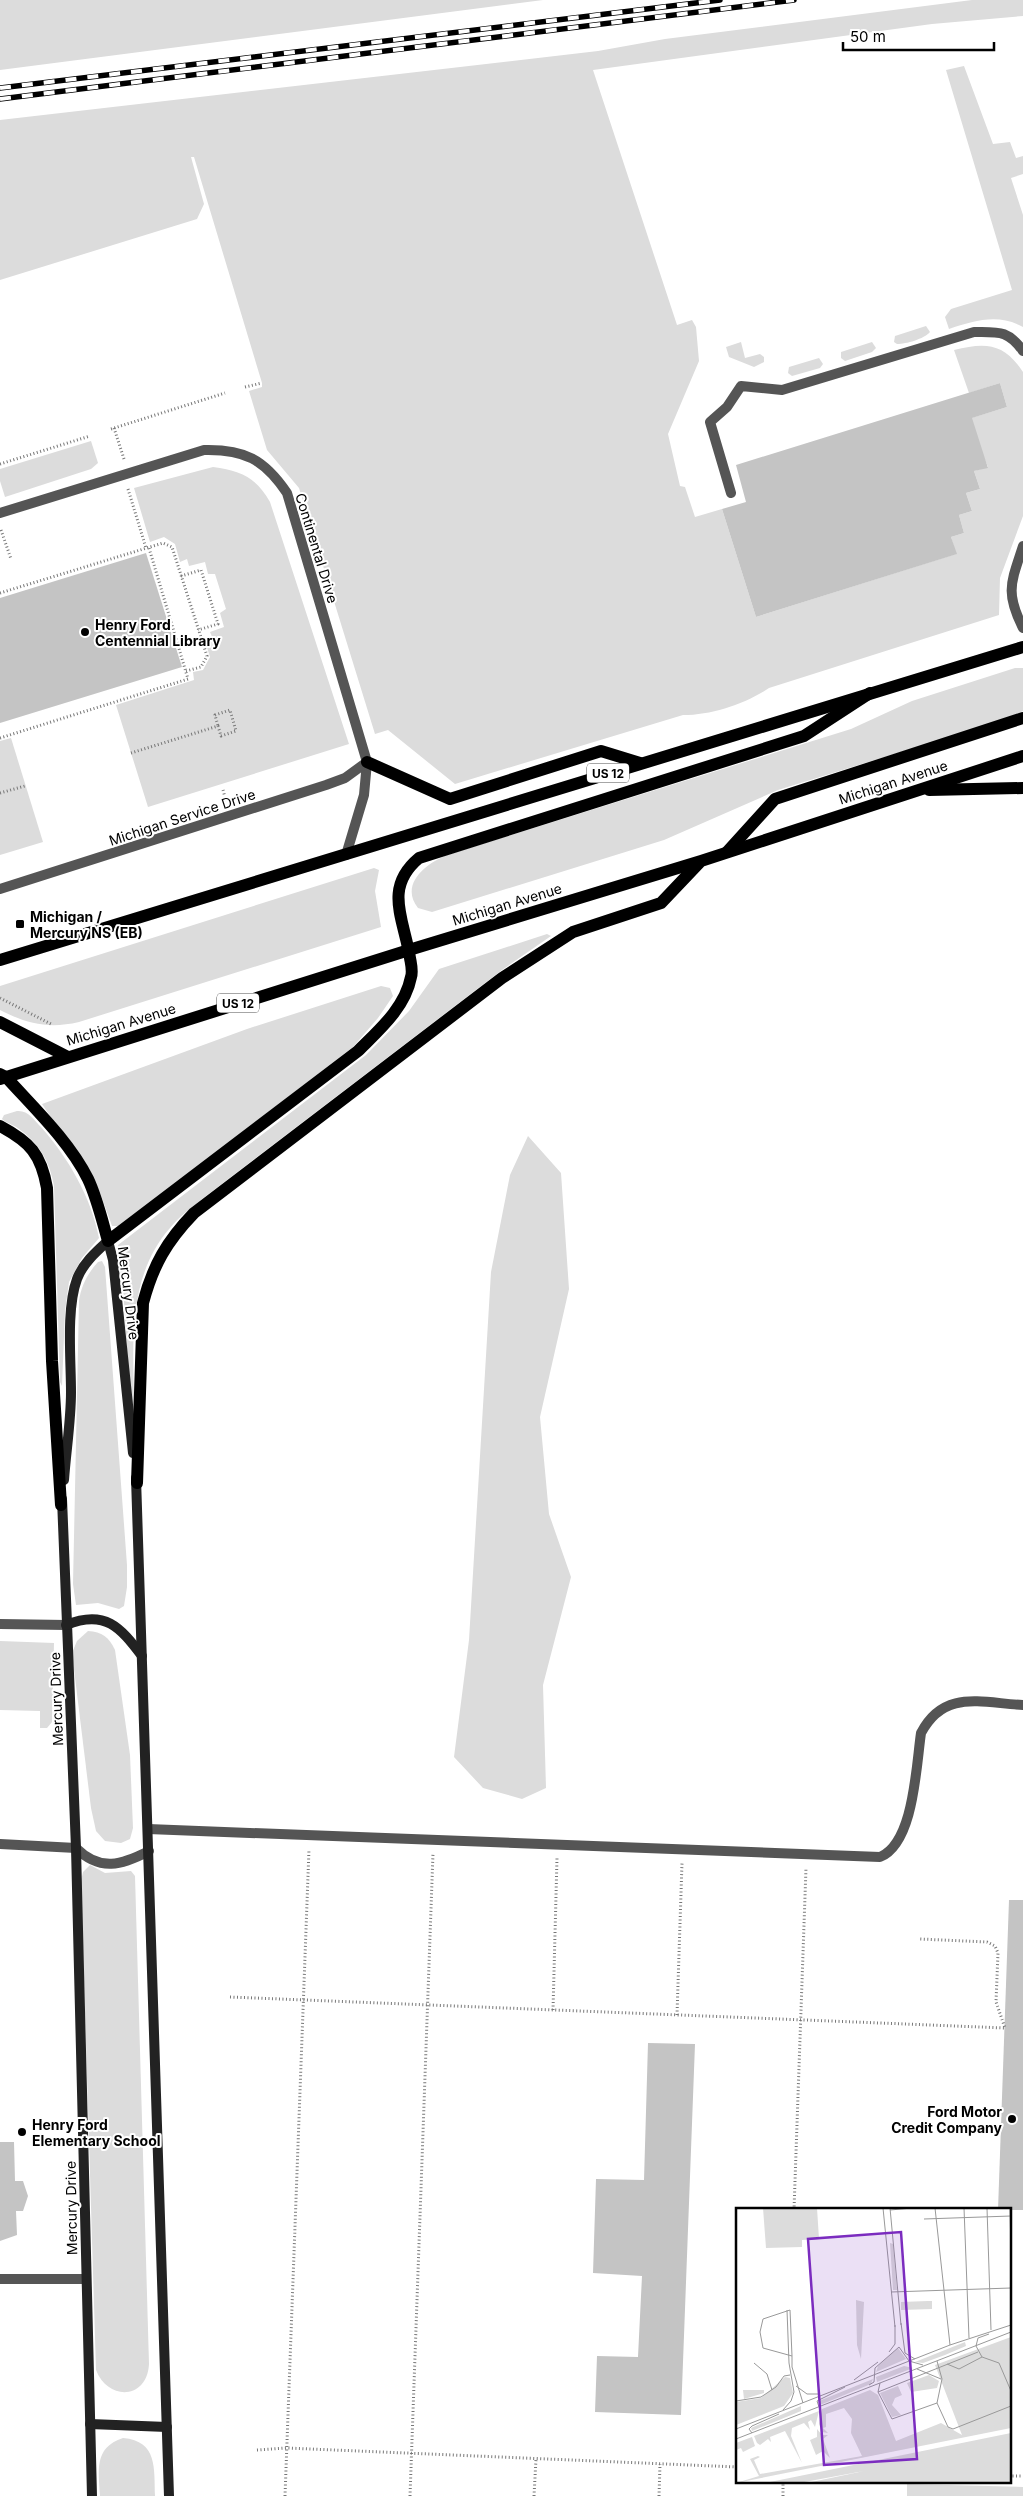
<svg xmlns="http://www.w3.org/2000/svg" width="1023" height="2496" font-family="Inter,sans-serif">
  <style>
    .green { fill: #dcdcdc }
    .building { fill: #c4c4c4 }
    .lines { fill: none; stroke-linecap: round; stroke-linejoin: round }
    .path { stroke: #777; stroke-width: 3; stroke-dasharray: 1 2.5; stroke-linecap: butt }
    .lane { stroke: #555; stroke-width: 10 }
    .street { stroke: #555; stroke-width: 10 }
    .secondary { stroke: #222; stroke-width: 10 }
    .primary { stroke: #000; stroke-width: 12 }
    .rail-casing { stroke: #000; stroke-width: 5.5 }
    .rail { stroke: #fff; stroke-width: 4; stroke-dasharray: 11; stroke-linecap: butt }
    .poi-dot { fill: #000; stroke: #fff; stroke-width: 2 }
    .labels { text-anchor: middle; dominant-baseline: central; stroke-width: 4; stroke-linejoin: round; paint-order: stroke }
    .shield { fill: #fff; stroke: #4c4c4c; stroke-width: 1 }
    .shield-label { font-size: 12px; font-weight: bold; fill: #000 }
    .street-label { font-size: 14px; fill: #000; stroke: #fff }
    .poi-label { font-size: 14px; font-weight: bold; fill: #000; stroke: #fff; text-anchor: start }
    .inset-road { fill: none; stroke: #999; stroke-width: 1 }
    .view { fill: #7b2cbf; fill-opacity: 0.15; stroke: #7b2cbf; stroke-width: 2.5 }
    .inset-edge { fill: none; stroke: #000; stroke-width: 2.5 }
  </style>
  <rect width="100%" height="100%" fill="#fff"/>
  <g class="green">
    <polygon points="0,0 543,0 0,70"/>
    <path d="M 972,0 L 1023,0 L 1023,16 L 932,24 L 593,70 L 677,325 L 692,320 L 696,327 L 699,361 L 668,434 L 680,486 L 685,487 L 695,517 L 722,509 L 756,617 L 956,554 L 951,537 L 964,533 L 959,515 L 972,511 L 966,493 L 980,489 L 974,471 L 988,467 L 968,419 L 1007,407 L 1000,383 L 969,393 L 954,350 C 986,342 1004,343 1023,372 L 1023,516 L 1000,578 L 999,615 L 769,688 C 745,704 712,715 683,715 L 455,784 L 388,730 L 375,734 L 299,488 L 267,450 L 249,391 L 262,387 L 262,383 L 194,157 L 191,157 L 204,204 L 197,219 L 0,280 L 0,120 L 598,51 L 665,39 Z"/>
    <path d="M 964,66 L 993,144 L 1010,142 L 1016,158 L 1023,156 L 1023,174 L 1011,178 L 1023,215 L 1023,327 C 998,313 974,321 949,329 L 945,317 L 951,309 L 1012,290 L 946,70 Z"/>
    <path d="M 926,326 L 930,332 C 924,339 906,344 897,344 L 894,342 L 895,336 Z"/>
    <polygon points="741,342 745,358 760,354 764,357 764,362 754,367 729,357 726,347"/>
    <polygon points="872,342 876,348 872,352 845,361 841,358 841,352"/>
    <polygon points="819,358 823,364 820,368 792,376 788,373 789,367"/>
    <polygon points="91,441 98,463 91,469 5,497 0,481 0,469"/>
    <path d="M 213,467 C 241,471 256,477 270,502 L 349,744 L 148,807 L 116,705 L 194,680 L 193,672 L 203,670 L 210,657 L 205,641 L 213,639 L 210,632 L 224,627 L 220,613 L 226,609 L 215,574 L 208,574 L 205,562 L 189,566 L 187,559 L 180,562 L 175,544 L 164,537 L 150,542 L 134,488 Z"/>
    <path d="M 1015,668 L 1023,668 L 1023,711 L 1004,720 L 778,790 L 664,840 L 432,912 L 418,908 C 399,884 427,863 447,855 L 851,729 L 912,701 Z"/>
    <polygon points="11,738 43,842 0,855 0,741"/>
    <path d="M 374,868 L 379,870 L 375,891 L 381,927 L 79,1022 C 49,1029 27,1024 0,1010 L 0,986 Z"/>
    <path d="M 547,934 L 551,936 L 502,970 L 202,1199 C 191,1208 179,1217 170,1228 C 125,1279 134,1349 134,1412 L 131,1412 L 123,1286 L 117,1253 L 118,1245 L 366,1055 L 409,1011 L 439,969 Z"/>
    <polygon points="381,986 390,988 393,996 378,1018 353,1047 120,1226 112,1226 99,1190 42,1104 247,1029"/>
    <path d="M 17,1111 C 28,1110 34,1120 41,1127 C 69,1159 91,1197 99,1238 L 82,1258 L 69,1282 L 65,1311 L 62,1386 L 60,1382 L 54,1186 C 50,1162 39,1143 19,1129 C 14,1125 6,1123 2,1119 L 4,1115 Z"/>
    <polygon points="528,1136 561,1173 569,1289 540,1417 549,1514 571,1577 543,1685 546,1788 522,1799 483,1788 454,1757 469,1640 491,1272 510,1175"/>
    <path d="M 102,1261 L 105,1267 L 127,1565 L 127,1587 L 124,1606 L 119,1609 L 98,1603 L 76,1605 L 73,1584 L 79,1301 C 81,1286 88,1273 98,1262 Z"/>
    <path d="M 88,1631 C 102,1632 109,1637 115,1650 L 130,1755 L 133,1828 L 130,1839 L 121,1843 L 105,1841 L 96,1831 L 91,1808 L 72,1653 L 77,1641 Z"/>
    <polygon points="0,1641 54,1643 52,1722 47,1728 40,1728 40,1711 0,1710"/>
    <path d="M 90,1865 L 105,1873 L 131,1871 L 135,1876 L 149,2364 C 147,2400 108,2401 96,2370 L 81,1881 L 83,1872 Z"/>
    <path d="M 123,2438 C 158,2441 154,2469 155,2496 L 100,2496 C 99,2471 93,2448 123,2438 Z"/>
    <polygon points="907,2484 1023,2487 1023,2496 907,2496"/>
  </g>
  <g class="building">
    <polygon points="1000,383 1007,407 972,418 988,468 974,471 980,489 966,493 972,511 959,515 964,533 951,537 957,554 756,617 722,509 746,502 736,465"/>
    <polygon points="146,553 182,667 0,723 0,598"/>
    <polygon points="1009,1900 1023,1900 1023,2210 998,2210"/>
    <polygon points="648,2043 695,2044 681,2415 595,2412 597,2356 638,2357 642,2276 593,2273 596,2179 644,2180"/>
    <polygon points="0,2142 14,2142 15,2181 23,2181 28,2196 23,2211 16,2211 17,2235 0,2241"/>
  </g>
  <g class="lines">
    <g class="path">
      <polyline points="245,387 262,383"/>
      <polyline points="114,428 124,459"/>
      <polyline points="111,429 225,393"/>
      <polyline points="0,464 90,436"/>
      <polyline points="128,489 146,548"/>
      <polyline points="1,530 11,559"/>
      <polyline points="181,576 201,570 218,624 198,630"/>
      <polyline points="0,593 163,543 172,547 207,656 201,667 186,671"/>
      <polyline points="0,738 188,679 149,548"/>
      <polyline points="131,753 218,726 221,736 236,731 230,710 215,715 218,726"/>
      <polyline points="223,790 226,801"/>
      <polyline points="0,793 25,786"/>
      <polyline points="0,998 51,1024"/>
      <polyline points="230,1997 1005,2028 996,2002 998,1953 995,1946 987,1942 920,1939"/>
      <polyline points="553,2010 557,1858"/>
      <polyline points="677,2015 682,1863"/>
      <polyline points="794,2210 806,1868"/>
      <polyline points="257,2450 287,2448 737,2467"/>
      <polyline points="1009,2476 1023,2476"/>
      <polyline points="285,2496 309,1849"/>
      <polyline points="410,2496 433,1853"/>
      <polyline points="534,2496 536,2459"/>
      <polyline points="659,2496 660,2464"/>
      <polyline points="783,2496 783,2482"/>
    </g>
    <g class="lane">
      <path d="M 731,493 L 710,422 L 727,407 L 741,386 L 782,390 L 974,332 C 999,332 1008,330 1023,351"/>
      <path d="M 1023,546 C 1011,583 1005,592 1023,628"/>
      <polyline points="0,1624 66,1625"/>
      <path d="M 148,1829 L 880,1857 C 914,1843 916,1767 921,1733 C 944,1689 981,1703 1023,1705"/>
      <polyline points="0,2279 86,2279"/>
    </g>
    <g class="street">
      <path d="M 0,513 L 204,450 C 244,449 264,459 287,493 L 367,762 L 364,795 L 346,855"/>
      <polyline points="0,889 326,785 345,778 367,762"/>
      <path d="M 0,1844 L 76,1848 C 100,1872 122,1865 149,1851"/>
    </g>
    <g class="secondary">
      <polyline points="136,1478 169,2496"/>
      <path d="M 64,1480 C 66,1451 71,1421 71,1392 C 71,1359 66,1309 77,1279 C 83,1263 97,1251 108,1241 L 113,1260 L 133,1453"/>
      <polyline points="62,1499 76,1848 92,2496"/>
      <path d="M 66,1625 C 105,1609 120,1627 142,1656"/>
      <polyline points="90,2424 167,2427"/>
    </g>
    <g class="primary">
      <polyline points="367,762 450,799 601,751 640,763"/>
      <polyline points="929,790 1023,788"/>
      <polyline points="727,852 775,799 1023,718"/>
      <polyline points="0,960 1023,647"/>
      <polyline points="0,1022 68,1057"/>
      <path d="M 0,1074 L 6,1077 C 34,1108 69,1141 88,1179 C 97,1198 102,1220 108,1241 L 358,1051 C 379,1030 405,1008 411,977 C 413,971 411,964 410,958 C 404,919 383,888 419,858 L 804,736 L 870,693"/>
      <polyline points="0,1079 409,950 701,861 1023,756"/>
      <path d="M 0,1126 C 30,1142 41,1154 47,1188 L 52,1361 L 61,1505"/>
      <path d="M 137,1483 L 143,1303 C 153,1265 167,1241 194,1213 L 502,978 L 573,932 L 661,903 L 699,863"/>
    </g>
    <defs>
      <g id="rail">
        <polyline points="0,88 720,0"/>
        <polyline points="0,99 794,0"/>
      </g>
    </defs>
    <use href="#rail" class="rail-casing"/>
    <use href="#rail" class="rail"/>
  </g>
  <g class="poi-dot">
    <circle cx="85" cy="632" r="5"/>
    <rect x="15" y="919" width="10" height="10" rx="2.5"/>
    <circle cx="1012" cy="2119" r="5"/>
    <circle cx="22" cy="2132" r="5"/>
  </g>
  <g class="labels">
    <g class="shield">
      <rect x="587" y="763.5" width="42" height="19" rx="4"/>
      <rect x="217" y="993.5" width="42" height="19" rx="4"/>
    </g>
    <g class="shield-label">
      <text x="608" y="773">US 12</text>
      <text x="238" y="1003">US 12</text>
    </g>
    <g class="street-label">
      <text transform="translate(317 548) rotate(73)">Continental Drive</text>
      <text transform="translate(893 782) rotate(-18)">Michigan Avenue</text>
      <text transform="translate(182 817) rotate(-18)">Michigan Service Drive</text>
      <text transform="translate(507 904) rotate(-17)">Michigan Avenue</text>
      <text transform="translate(121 1024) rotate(-17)">Michigan Avenue</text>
      <text transform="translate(129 1293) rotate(83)">Mercury Drive</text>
      <text transform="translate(56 1699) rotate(-92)">Mercury Drive</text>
      <text transform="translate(71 2208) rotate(-91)">Mercury Drive</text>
    </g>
    <g class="poi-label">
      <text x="95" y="624">Henry Ford<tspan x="95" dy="16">Centennial Library</tspan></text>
      <text x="30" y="916">Michigan /<tspan x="30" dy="16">Mercury NS (EB)</tspan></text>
      <text x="1002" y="2111" text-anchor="end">Ford Motor<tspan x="1002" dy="16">Credit Company</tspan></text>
      <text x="32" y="2124">Henry Ford<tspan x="32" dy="16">Elementary School</tspan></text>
    </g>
  </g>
  <g transform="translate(736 2208)">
    <rect width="275" height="275" fill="#fff"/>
    <path d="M 27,0 L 81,0 L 83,31 L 66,32 L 66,39 L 30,40 ZM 154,35 L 157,36 L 161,82 L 157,82 ZM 120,92 L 128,94 L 125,151 L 121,137 ZM 192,93 L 196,93 L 196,101 L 165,102 L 165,94 ZM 275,129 L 275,220 L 0,275 L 23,268 L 14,251 L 22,248 L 24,249 L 18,252 L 24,266 L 126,248 L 115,225 L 116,211 L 108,200 L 90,206 L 90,219 L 87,220 L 92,225 L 86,224 L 83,216 L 86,201 L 134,182 L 142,187 L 160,233 L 205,215 L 226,227 L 199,157 ZM 229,134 L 230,138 L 209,147 L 187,155 L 179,154 ZM 162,140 L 170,151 L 140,164 L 142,158 ZM 168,158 L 177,160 L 141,174 L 140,169 ZM 193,167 L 203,173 L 201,180 L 175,184 L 171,175 ZM 49,169 L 54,170 L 57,185 L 48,198 L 0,217 L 0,194 L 25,190 ZM 137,171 L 135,176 L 84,197 L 83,193 ZM 162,178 L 166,187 L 159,190 L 156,197 L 165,207 L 156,209 L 144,185 ZM 7,182 L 28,182 L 28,185 L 8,191 ZM 65,198 L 65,203 L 16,223 L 15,220 ZM 83,203 L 79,219 L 75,212 L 72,214 L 74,222 L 68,215 L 56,220 L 55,228 L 66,255 L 49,223 L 34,229 L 35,234 L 32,231 L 24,237 L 21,235 L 18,228 ZM 81,221 L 86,227 L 92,227 L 87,231 L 94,250 L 87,243 L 80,247 L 74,232 L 81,229 ZM 275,225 L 275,275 L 71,275 L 128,263 L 63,275 L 29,275 ZM 16,229 L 19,238 L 7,244 L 5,240 L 0,242 L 0,235 Z" fill="#dcdcdc"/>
    <path class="inset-road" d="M 147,0 L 159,119M 154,0 L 165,117M 199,0 L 214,137M 228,0 L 233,130M 251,0 L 255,122M 274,0 L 275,43M 154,2 L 176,0M 188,11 L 275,8M 155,84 L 275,80M 165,115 L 169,145 L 179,151M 240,138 L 246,149 L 263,155 L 275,183M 240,138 L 242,130 L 253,126M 153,144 L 159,136 L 159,117M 56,148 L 27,140 L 24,124 L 27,111 L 54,102 L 56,148 L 56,159 L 67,195M 201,153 L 206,171 L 201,195 L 212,219 L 217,221 L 275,198M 18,155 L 31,166 L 36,182M 211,156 L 223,161 L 246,149M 181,161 L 205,171M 118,172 L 142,154M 144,175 L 142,184 L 156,211 L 201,195M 133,177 L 138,174 L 139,160 L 163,139 L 173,153 L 187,157M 60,178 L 71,186 L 84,186M 142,184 L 242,144M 0,193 L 25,189 L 40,179 L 48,168 L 54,167M 83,199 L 81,193 L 109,179M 47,202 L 55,193 L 58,184 L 53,155 L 51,102M 0,221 L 214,137 L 275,117M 16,225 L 13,221 L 16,218 L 43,206M 0,231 L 275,124"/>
    <path class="view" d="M 165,24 L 181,251 L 88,257 L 72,31 Z"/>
    <rect width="275" height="275" class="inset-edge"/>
  </g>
  <path d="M843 42v8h151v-8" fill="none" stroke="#000000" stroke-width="2.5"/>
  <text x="850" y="42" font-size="15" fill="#000000" stroke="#ffffff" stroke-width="4" paint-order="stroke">50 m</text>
</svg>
